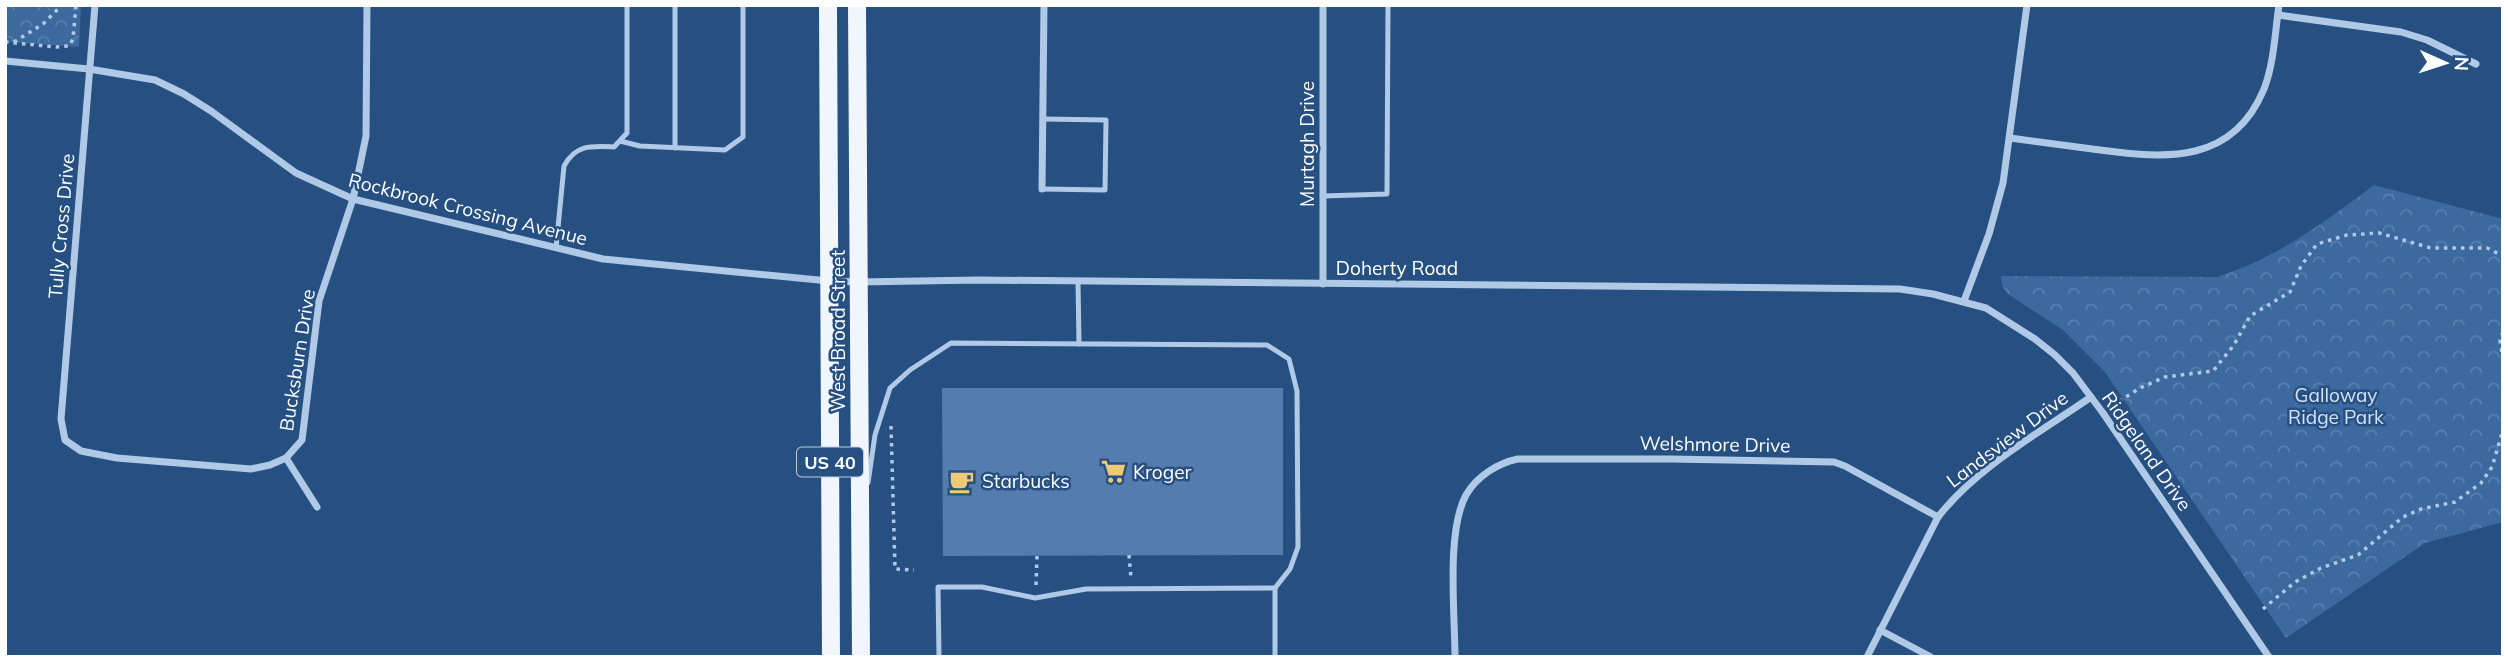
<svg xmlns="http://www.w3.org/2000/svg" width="2508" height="662" font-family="Mulish,sans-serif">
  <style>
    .forest { fill: url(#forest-crowns) }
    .building { fill: #547cac }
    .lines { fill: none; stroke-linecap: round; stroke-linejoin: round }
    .path { stroke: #b0c9e6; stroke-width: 3.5; stroke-dasharray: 3.5 5; stroke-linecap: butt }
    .lane { stroke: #b0c9e6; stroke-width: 5 }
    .street { stroke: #b0c9e6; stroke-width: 7 }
    .primary { stroke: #f1f6fd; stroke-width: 18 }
    .labels { text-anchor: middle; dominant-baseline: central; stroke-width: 5; stroke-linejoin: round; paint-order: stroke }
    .shield { fill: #275082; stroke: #becada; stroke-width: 2 }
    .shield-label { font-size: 18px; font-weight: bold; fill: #fff }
    .street-label { font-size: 19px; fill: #fff; stroke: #275082 }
    .park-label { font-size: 19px; fill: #d3e3f5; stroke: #275082 }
    .poi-label { font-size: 19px; fill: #fff; stroke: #275082; text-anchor: start }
  </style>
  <defs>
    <pattern id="forest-crowns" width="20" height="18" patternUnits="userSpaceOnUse" patternTransform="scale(1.75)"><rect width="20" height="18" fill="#3c6a9f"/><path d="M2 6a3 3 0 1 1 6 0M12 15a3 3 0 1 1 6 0" fill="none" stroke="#5980ad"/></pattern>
  </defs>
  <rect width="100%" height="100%" fill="#275082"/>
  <g class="forest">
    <polygon points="5,5 81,5 79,47 5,42"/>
    <path d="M 2374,185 L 2503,219 L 2503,522 L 2425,543 L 2286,638 L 2105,372 L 2063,330 L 2008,294 L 2002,286 L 2001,276 L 2217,277 C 2278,258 2324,222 2374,185 Z"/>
  </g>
  <polygon class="building" points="942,388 1283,388 1283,555 943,556"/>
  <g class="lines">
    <g class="path">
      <polyline points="5,42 56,47 69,46 73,39 76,5"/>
      <polyline points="14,42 43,24 62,5"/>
      <polyline points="2503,332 2500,340 2503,361"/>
      <polyline points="2112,406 2140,388 2165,377 2213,371 2234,345 2250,316 2290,292 2301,266 2317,244 2347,235 2379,233 2431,248 2487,248 2503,256"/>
      <polyline points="891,426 895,569 914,570"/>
      <polyline points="1129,555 1131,578"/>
      <polyline points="1036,585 1037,556"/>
      <polyline points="2263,609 2295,582 2321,568 2358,555 2403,517 2421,509 2455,502 2481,483 2492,467 2503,430"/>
    </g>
    <g class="lane">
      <polyline points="620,141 640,146 725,150 743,137 743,5"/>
      <polyline points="675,148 675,5"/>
      <polyline points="1042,189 1105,190 1106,120 1043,119"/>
      <polyline points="1323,196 1387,194 1388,5"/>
      <path d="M 556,248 L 564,166 C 576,144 592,146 614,147 L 627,133 L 627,5"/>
      <polyline points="1078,281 1079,344"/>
      <polyline points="868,483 875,435 890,388 910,370 951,343 1267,345 1289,359 1297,391 1298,547 1290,569 1275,588"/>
      <polyline points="939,657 938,587 982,587 1035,598 1086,589 1275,588 1275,657"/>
    </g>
    <g class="street">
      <polyline points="95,5 61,419 65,440 81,451 117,458 251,469 270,465 286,458 302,440 319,301 353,199 366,136 367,5"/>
      <polyline points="1323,5 1323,284"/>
      <polyline points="2278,15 2401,32 2427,40 2476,64"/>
      <polyline points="5,61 89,69 155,80 184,94 211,111 296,173 353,199 603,259 829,281 859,282 979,280 1900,289 1933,294 1986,308 2035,339 2055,355 2073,373 2103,413 2269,657"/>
      <path d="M 2010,138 C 2040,142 2070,146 2100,150 C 2166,159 2233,164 2264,89 C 2274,63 2275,33 2279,5"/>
      <polyline points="1042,189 1044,5"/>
      <polyline points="1964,301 1989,234 2003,183 2027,5"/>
      <polyline points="286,458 317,507"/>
      <polyline points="1880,630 1931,657"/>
      <path d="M 1455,657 C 1455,614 1446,532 1466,495 C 1477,476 1498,463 1518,459 L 1670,459 L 1834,462 L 1845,466 L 1938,517"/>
      <path d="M 1867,657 L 1938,517 C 1977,467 2039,433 2091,397"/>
    </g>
    <g class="primary">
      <polyline points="828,5 831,657"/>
      <polyline points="857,5 861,657"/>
    </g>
  </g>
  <defs>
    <symbol id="supermarket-bare" viewBox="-9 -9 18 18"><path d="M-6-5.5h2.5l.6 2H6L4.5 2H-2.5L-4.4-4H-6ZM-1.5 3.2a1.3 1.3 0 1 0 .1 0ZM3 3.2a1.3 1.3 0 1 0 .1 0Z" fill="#efca76" stroke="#275082" stroke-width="2.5" paint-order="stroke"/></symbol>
    <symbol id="cafe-bare" viewBox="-9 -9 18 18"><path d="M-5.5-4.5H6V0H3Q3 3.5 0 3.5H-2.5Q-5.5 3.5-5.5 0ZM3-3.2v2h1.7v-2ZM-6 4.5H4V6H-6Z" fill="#efca76" stroke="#275082" stroke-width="2.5" paint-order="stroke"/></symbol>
  </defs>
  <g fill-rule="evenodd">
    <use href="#supermarket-bare" x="1096" y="454" width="35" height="35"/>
    <use href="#cafe-bare" x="944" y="464" width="35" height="35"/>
  </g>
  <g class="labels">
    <rect class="shield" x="797" y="447.5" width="66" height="29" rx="5"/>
    <g class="shield-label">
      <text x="830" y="462">US 40</text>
    </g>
    <g class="street-label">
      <text transform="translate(1307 144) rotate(-90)">Murtagh Drive</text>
      <text transform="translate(468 209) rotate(14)">Rockbrook Crossing Avenue</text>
      <text transform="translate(61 226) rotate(-85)">Tully Cross Drive</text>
      <text x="1397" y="268">Doherty Road</text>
      <text transform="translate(838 331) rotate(-90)">West Broad Street</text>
      <text transform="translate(297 360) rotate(-81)">Bucksburn Drive</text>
      <text transform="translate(2007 439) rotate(-37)">Landsview Drive</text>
      <text transform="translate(1715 444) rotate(1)">Welshmore Drive</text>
      <text transform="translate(2147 451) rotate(55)">Ridgeland Drive</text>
    </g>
    <g class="park-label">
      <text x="2336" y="395">Galloway<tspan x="2336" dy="22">Ridge Park</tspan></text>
    </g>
    <g class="poi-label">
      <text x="1133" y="472">Kroger</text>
      <text x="982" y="481">Starbucks</text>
    </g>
  </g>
  <rect width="2508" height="662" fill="none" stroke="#ffffff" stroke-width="14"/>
  <g transform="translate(2445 63) rotate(93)" stroke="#275082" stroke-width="5" paint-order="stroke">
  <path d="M0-5L12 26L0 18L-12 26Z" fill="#ffffff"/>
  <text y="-10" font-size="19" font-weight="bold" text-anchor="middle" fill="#ffffff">N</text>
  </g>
</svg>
